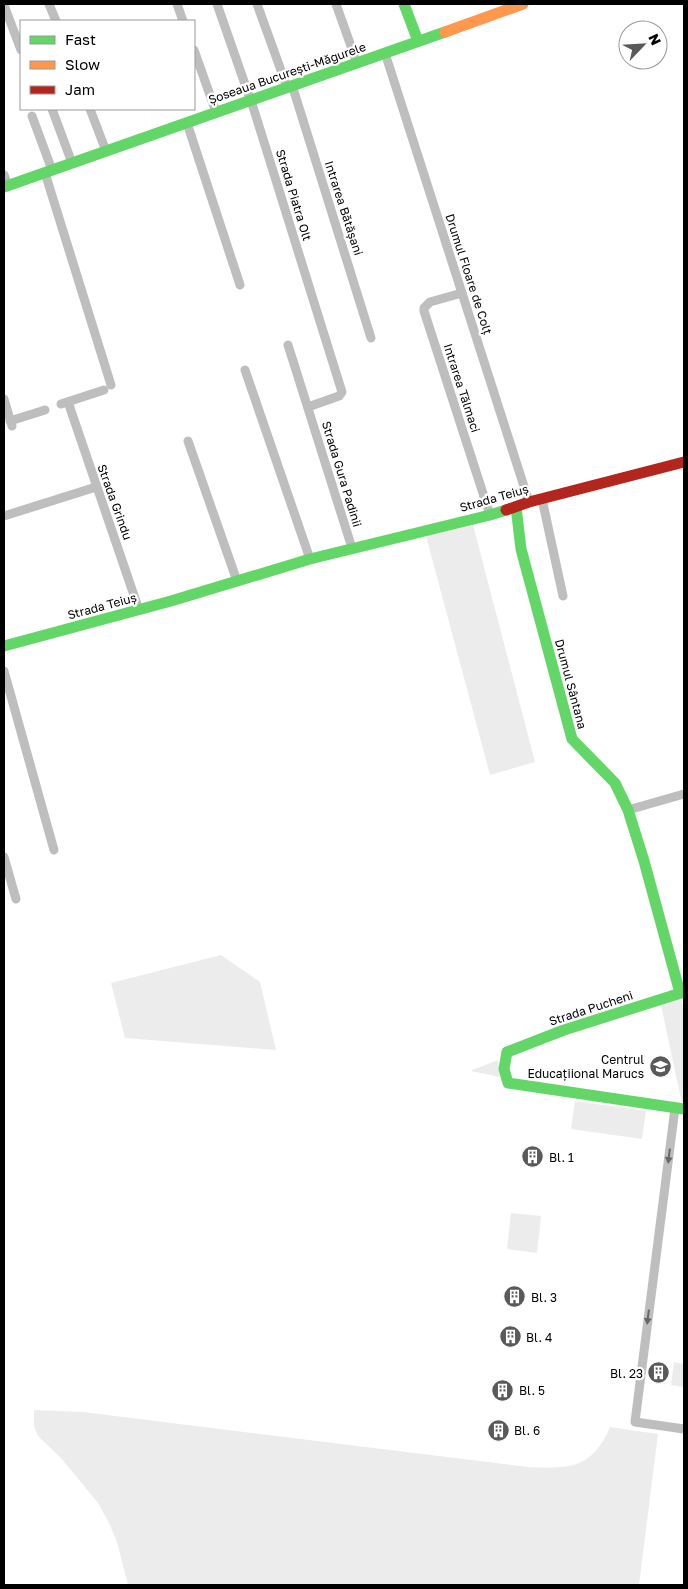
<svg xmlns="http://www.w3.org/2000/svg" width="688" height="1589" font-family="'Golos Text',sans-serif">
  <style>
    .green { fill: #ececec }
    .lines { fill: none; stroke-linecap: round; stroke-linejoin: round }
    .street { stroke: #bebebe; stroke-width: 9 }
    .fast { stroke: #63d668; stroke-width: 11 }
    .slow { stroke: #ff974d; stroke-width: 11 }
    .jam { stroke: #b3261e; stroke-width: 11 }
    .oneway { fill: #686868 }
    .labels { text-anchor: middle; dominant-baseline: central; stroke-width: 4.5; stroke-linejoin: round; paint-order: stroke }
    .street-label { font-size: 12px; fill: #000; stroke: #fff }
    .poi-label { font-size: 12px; fill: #000; stroke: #fff; text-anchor: start }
  </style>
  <rect width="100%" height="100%" fill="#fff"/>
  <g class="green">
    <polygon points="473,525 535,762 490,775 426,536"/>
    <polygon points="221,955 260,982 276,1050 125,1038 111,983"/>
    <polygon points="681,998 684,1015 684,1105 682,1104 661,1005"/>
    <polygon points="498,1060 500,1077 471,1071 472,1070"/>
    <polygon points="575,1101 646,1111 642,1139 571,1129"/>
    <polygon points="511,1213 541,1216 537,1253 507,1249"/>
    <polygon points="674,1362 684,1364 684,1387 671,1385"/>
    <path d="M 34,1410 L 83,1412 L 528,1467 C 569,1469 592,1469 610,1427 L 658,1434 L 639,1585 L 128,1585 L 117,1542 L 109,1523 L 98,1503 L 61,1458 L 38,1436 L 34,1426 Z"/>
  </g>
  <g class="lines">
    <g class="street">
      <polyline points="49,4 56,21"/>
      <polyline points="177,4 183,21"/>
      <polyline points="217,4 254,110 342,392 339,396 308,407"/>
      <polyline points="257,4 287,87"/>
      <polyline points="336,4 357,63"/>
      <polyline points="4,5 21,50"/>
      <polyline points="194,50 216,112"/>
      <polyline points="385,53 529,502"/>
      <polyline points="292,85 371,338"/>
      <polyline points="52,109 72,163"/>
      <polyline points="90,109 106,151"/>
      <polyline points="32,116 52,170"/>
      <polyline points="187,123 240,285"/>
      <polyline points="45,173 111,385"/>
      <polyline points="4,175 8,185"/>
      <polyline points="462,293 430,302 424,308 424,311 490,515"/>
      <polyline points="288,345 352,548"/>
      <polyline points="245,370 310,559"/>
      <polyline points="4,399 12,426"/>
      <polyline points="68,402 139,610"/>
      <polyline points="61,404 104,390"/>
      <polyline points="10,421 45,410"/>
      <polyline points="188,441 237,581"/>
      <polyline points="542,499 563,596"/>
      <polyline points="4,516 96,487"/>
      <polyline points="4,671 54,850"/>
      <polyline points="628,810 684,794"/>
      <polyline points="4,857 16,899"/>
      <polyline points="675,1108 635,1422 684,1429"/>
    </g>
    <g class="fast">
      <polyline points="404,4 418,41"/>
      <polyline points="4,187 445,32"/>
      <polyline points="516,507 521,549 572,739 615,783 628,810 644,861 680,993"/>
      <polyline points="4,646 171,601 310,559 490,515 506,510"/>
      <polyline points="684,992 564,1030 507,1052 504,1069 508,1083 684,1109"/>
    </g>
    <polyline class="slow" points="445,32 523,4"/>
    <polyline class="jam" points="506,510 529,502 684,462"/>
  </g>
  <defs><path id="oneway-solid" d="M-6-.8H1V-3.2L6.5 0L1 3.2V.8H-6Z" transform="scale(1.25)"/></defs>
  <g class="oneway">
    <use href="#oneway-solid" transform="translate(669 1156) rotate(97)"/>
    <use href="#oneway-solid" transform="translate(648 1317) rotate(97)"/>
  </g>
  <defs>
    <symbol id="school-disc" viewBox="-11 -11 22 22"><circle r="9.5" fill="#595959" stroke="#fff"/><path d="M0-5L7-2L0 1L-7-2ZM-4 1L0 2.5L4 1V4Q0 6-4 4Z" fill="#fff"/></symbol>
    <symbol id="building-disc" viewBox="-11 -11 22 22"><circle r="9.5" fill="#595959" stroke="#fff"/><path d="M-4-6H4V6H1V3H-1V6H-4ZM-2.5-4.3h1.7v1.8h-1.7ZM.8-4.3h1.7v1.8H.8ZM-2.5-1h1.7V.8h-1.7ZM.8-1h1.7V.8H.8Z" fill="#fff"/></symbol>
  </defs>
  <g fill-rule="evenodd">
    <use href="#school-disc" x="648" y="1054" width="25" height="25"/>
    <use href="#building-disc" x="520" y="1144" width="25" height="25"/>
    <use href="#building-disc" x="502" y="1284" width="25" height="25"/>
    <use href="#building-disc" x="498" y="1324" width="25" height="25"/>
    <use href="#building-disc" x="646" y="1360" width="25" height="25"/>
    <use href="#building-disc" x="490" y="1378" width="25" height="25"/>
    <use href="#building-disc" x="486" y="1418" width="25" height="25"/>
  </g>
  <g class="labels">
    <g class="street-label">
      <text transform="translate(287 73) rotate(-19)">Șoseaua București-Măgurele</text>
      <text transform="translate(294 195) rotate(73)">Strada Piatra Olt</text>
      <text transform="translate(344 208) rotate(72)">Intrarea Bătășani</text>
      <text transform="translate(469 274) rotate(72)">Drumul Floare de Colț</text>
      <text transform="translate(462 388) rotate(72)">Intrarea Tălmaci</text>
      <text transform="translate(342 474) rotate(73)">Strada Gura Padinii</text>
      <text transform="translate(494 498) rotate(-16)">Strada Teiuș</text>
      <text transform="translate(115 502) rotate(70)">Strada Grindu</text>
      <text transform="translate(102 606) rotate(-15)">Strada Teiuș</text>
      <text transform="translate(571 684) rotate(75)">Drumul Sântana</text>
      <text transform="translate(591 1008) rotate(-18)">Strada Pucheni</text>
    </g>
    <g class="poi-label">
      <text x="644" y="1059" text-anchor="end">Centrul<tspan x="644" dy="14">Educațiional Marucs</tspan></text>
      <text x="549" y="1157">Bl. 1</text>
      <text x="531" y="1297">Bl. 3</text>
      <text x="526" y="1337">Bl. 4</text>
      <text x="643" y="1373" text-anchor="end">Bl. 23</text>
      <text x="519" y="1390">Bl. 5</text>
      <text x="514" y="1430">Bl. 6</text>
    </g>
  </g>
  <rect width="688" height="1589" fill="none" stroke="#000000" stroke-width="10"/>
  <rect x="20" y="20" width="175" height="90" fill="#ffffff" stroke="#999999"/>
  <rect x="30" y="36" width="25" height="8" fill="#63d668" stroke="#999999"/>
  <text x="65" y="45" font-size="15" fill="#000000">Fast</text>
  <rect x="30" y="61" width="25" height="8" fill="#ff974d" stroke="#999999"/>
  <text x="65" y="70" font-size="15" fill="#000000">Slow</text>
  <rect x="30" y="86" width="25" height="8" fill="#b3261e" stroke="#999999"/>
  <text x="65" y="95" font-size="15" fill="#000000">Jam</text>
  <g transform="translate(643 45) rotate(65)"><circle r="24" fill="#ffffff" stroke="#999999"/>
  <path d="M0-4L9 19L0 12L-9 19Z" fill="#595959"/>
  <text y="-8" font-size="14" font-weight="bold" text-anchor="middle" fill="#000000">N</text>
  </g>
</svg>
